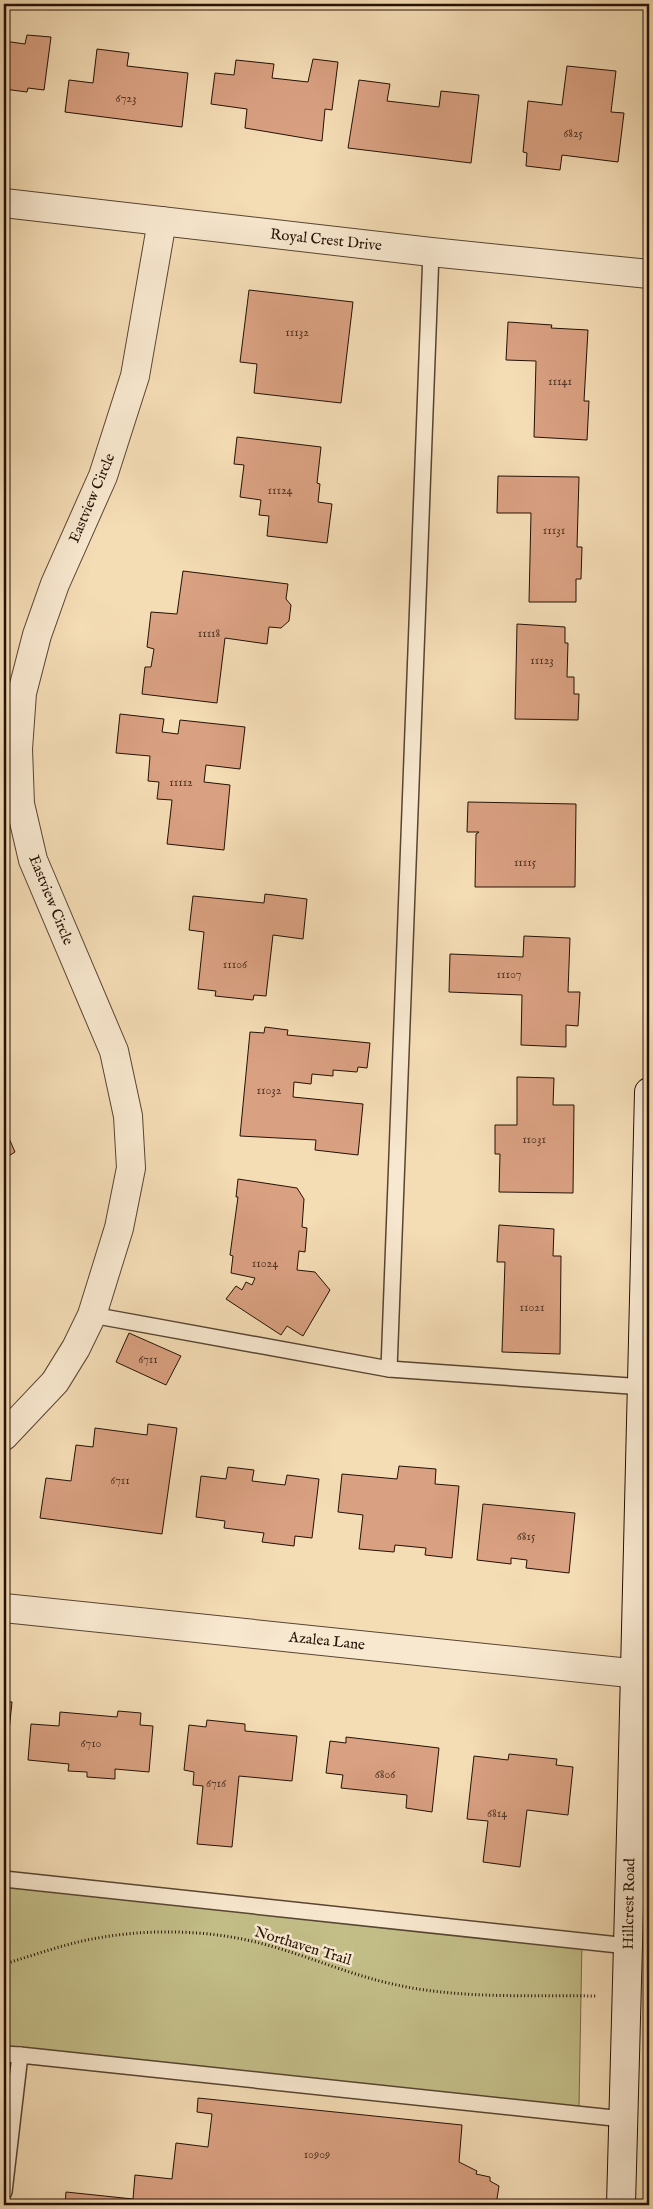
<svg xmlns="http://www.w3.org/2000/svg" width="653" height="2209" font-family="'IM FELL English',serif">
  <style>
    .green { fill: #c3be88; stroke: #746846 }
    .building { fill: #d9a081; stroke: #241105 }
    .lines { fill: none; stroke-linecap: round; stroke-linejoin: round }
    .service-casing { stroke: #584431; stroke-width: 18 }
    .minor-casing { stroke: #584431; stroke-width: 30 }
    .secondary-casing { stroke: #241105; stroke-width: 30 }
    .path { stroke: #241105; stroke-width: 3; stroke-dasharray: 1 2.5; stroke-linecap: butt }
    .service { stroke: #f8e8cf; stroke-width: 15 }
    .minor { stroke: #f8e8cf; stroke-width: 28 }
    .secondary { stroke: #f8e8cf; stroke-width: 28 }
    .labels { text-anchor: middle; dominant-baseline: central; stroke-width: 5; stroke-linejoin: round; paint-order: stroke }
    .number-label { font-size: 12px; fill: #513524 }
    .street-label { font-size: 15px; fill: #241105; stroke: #f8e8cf }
  </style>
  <rect width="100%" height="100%" fill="#f4dcb5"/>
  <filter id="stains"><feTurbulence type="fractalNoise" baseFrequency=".004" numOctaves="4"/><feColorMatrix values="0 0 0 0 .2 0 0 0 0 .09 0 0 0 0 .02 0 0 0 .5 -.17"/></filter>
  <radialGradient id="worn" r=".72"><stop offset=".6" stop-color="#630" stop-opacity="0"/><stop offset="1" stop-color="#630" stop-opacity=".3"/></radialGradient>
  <polygon class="green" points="4,1885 582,1941 579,2107 4,2048"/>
  <g class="building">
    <polygon points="27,35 51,37 44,90 28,88 27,92 4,89 4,41 25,44"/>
    <polygon points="97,49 129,53 127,66 188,73 182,127 65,112 69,80 93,83"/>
    <polygon points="313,59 338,62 332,110 325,109 322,141 245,128 247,109 211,104 215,73 234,75 236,60 274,64 272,78 308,82"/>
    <polygon points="567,66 616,71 611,112 624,113 618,162 562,155 560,170 526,166 527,153 523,152 528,101 562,105"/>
    <polygon points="359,80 390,84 387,101 439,107 441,91 479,95 471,163 348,148"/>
    <polygon points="249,290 353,302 341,403 254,393 257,364 240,362"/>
    <polygon points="508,322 552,325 551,328 588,330 584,401 589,401 587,440 534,437 536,361 506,360"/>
    <polygon points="237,437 321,447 317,483 320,484 318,502 332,504 327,543 267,536 269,516 259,515 261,500 240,497 244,465 234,464"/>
    <polygon points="498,476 579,477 577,547 582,547 581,579 576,579 576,602 529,602 531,513 497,513"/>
    <polygon points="183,571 288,584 286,599 291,605 289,621 281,628 269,627 267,644 225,638 217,703 142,694 145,667 151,667 154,649 147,647 151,612 177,614"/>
    <polygon points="517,624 565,627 565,643 568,643 567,677 574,677 574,694 579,694 578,720 515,719"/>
    <polygon points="120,714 164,719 162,732 178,734 180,720 245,727 240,769 206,765 204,782 230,785 224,850 167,844 172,800 157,799 159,782 148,781 150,756 116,753"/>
    <polygon points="468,802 576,804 575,887 475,887 476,834 479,832 467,832"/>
    <polygon points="265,894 307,899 303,939 273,935 266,996 254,995 253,1000 215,996 216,991 198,989 204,932 189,930 193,896 264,903"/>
    <polygon points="524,936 570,938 568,992 580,992 578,1026 566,1025 566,1047 521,1045 522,995 449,992 450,954 523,957"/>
    <polygon points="265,1027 288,1030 287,1035 370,1043 367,1068 358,1067 357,1072 333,1070 333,1076 312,1074 311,1084 294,1082 293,1097 363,1104 358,1155 315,1150 316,1140 240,1136 250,1032 264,1033"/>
    <polygon points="517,1077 554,1078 553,1105 574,1105 573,1193 499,1192 500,1154 495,1154 495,1125 517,1125"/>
    <polygon points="4,1127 15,1152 4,1159"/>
    <polygon points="238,1179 297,1188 304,1199 302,1227 307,1228 305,1252 299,1251 297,1270 315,1272 330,1290 303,1336 287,1326 281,1335 226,1299 236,1286 242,1290 246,1282 252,1285 255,1278 231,1273 233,1256 230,1255 238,1197 236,1197"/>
    <polygon points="499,1225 554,1229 553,1256 561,1256 560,1354 502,1352 505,1262 497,1262"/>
    <polygon points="129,1333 181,1356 166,1385 116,1362"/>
    <polygon points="148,1424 177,1428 162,1534 40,1518 46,1478 71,1481 76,1445 93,1447 95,1428 147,1435"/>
    <polygon points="399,1466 436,1469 435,1484 459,1486 452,1558 425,1555 426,1548 395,1545 394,1552 359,1549 363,1515 338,1512 342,1474 397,1479"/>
    <polygon points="228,1467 254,1470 252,1481 285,1485 287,1475 319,1479 312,1538 295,1536 294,1546 262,1542 264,1533 224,1528 225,1521 196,1517 201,1476 226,1479"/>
    <polygon points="483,1504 575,1513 569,1573 526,1568 527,1560 511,1558 511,1564 477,1560"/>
    <polygon points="4,1701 12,1702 6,1760 4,1760"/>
    <polygon points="118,1711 141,1713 140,1725 153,1726 149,1772 115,1769 115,1779 87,1777 87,1772 68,1771 69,1764 28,1760 31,1724 59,1726 60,1712 117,1717"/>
    <polygon points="207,1720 245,1724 245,1731 297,1736 292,1781 239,1776 232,1847 197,1844 203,1786 193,1785 194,1772 184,1770 189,1725 206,1727"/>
    <polygon points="346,1737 439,1748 432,1812 406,1808 407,1795 341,1788 343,1775 326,1773 330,1741 346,1743"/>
    <polygon points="509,1754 557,1759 556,1765 573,1767 568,1815 527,1810 520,1867 483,1862 488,1821 467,1819 474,1756 508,1760"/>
    <polygon points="198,2098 462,2125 459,2162 477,2171 476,2174 490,2177 490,2181 499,2186 496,2205 65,2205 66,2192 133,2199 135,2175 172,2179 176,2143 208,2147 212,2114 197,2112"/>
  </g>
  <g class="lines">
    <defs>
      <g id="service">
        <polyline points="92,1315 389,1369 644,1387"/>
        <polyline points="389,1369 431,252"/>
        <polyline points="4,1879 628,1946"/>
        <polyline points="4,2054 20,2055"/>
        <polyline points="4,2192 20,2055 623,2119"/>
      </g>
      <g id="minor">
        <polyline points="4,203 431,252 649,274"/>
        <polyline points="4,1436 55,1382 76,1348 92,1315 119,1228 131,1168 128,1116 114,1051 33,860 20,804 18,749 22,693 37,635 55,584 103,476 135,376 162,221"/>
        <polyline points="4,1608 649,1675"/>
      </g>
      <path id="secondary" d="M 621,2205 C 630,1834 643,1463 649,1092"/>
    </defs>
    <use href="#service" class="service-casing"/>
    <use href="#minor" class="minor-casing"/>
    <use href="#secondary" class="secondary-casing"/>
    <path class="path" d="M 4,1964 C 31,1956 59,1946 87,1940 C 146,1928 210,1929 267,1945 C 311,1957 353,1976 397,1985 C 461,1999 531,1995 596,1996"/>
    <use href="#service" class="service"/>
    <use href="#minor" class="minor"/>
    <use href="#secondary" class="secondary"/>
  </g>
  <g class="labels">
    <g class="number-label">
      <text x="126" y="98">6723</text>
      <text x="573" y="133">6825</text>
      <text x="297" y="332">11132</text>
      <text x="560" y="381">11141</text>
      <text x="280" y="490">11124</text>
      <text x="554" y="530">11131</text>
      <text x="209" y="633">11118</text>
      <text x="542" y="660">11123</text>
      <text x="181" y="782">11112</text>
      <text x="525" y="862">11115</text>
      <text x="235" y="964">11106</text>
      <text x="509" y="974">11107</text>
      <text x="269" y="1090">11032</text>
      <text x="534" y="1139">11031</text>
      <text x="265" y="1263">11024</text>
      <text x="532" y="1307">11021</text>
      <text x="148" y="1359">6711</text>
      <text x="120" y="1480">6711</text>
      <text x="526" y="1536">6815</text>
      <text x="91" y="1743">6710</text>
      <text x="385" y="1774">6806</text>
      <text x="216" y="1783">6716</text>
      <text x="497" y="1813">6814</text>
      <text x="317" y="2154">10909</text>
    </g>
    <g class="street-label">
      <text transform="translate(326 240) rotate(6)">Royal Crest Drive</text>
      <text transform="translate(92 498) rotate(-67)">Eastview Circle</text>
      <text transform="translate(51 900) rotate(68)">Eastview Circle</text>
      <text transform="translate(327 1641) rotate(6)">Azalea Lane</text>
      <text transform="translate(629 1904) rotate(-89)">Hillcrest Road</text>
      <text transform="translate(303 1946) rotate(17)">Northaven Trail</text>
    </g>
  </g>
  <rect width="653" height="2209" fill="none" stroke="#f4dcb5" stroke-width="20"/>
  <rect x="5" y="5" width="643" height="2199" fill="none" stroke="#241105" stroke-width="2.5"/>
  <rect x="10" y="10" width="633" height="2189" fill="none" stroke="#241105"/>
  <rect width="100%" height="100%" filter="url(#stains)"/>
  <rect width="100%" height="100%" fill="url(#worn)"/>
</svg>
